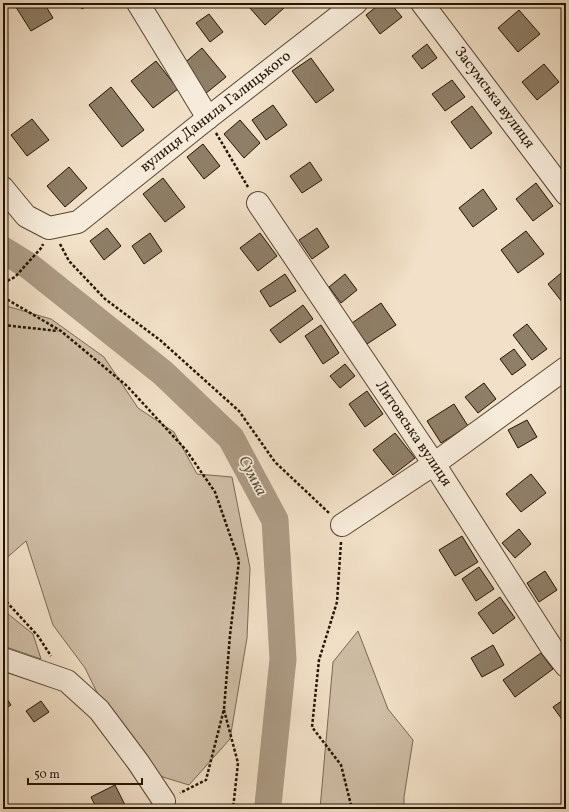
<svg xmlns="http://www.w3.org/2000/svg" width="569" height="812" font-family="Vollkorn,serif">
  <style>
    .green { fill: #cfbea6; stroke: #796954 }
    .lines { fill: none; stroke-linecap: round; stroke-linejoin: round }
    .river { stroke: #ac9b84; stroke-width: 27 }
    .building { fill: #8f7f68; stroke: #231401 }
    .minor-casing { stroke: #574733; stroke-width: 24 }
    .path { stroke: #231401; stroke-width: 2.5; stroke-dasharray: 3 2; stroke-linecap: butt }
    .minor { stroke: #f7ecdb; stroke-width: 22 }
    .labels { text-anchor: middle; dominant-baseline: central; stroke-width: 3.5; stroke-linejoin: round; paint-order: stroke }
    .street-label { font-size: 15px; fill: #231401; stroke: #f7ecdb }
    .water-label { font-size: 16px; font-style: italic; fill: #61513c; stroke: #f7ecdb }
  </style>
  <rect width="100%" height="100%" fill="#f2e1c8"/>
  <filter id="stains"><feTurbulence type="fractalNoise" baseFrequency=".005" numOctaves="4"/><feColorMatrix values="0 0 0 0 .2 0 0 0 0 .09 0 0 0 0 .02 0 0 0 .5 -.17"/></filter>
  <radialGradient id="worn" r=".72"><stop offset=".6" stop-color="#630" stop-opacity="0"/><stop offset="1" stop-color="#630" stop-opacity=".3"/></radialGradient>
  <g class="green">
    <polygon points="3,305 51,319 104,357 138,408 174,432 197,474 232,477 250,568 247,638 230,739 189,785 143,771 110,719 85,668 53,625 26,541 3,561"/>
    <polygon points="3,610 33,634 41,659 3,646"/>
    <polygon points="358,631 388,709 413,740 404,797 404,809 320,809 333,662"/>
  </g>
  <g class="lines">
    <polyline class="river" points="3,250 29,266 163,373 231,438 275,520 283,659 268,805 269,809"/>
  </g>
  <g class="building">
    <polygon points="17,3 44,3 53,18 31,31 14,4"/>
    <polygon points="78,3 91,3 82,9"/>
    <polygon points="253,3 279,3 284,8 265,25 249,7"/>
    <polygon points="381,3 390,3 402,17 380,34 366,15"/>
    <polygon points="519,10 540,34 518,52 498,28"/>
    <polygon points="209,14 223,32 210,42 196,23"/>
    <polygon points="427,44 437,58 422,69 412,56"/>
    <polygon points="202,48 226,77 205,94 182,65"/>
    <polygon points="311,58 334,90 316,103 292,71"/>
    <polygon points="156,61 178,89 153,108 131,81"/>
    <polygon points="544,64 559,82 537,100 522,82"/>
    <polygon points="452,80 465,97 445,111 432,94"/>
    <polygon points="111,87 144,130 122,147 89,105"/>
    <polygon points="273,105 287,125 266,140 252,120"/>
    <polygon points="472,106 492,133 471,149 451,122"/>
    <polygon points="32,119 49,140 27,156 11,135"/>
    <polygon points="240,120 260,143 244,158 224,134"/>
    <polygon points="203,144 220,166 204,179 187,157"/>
    <polygon points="310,162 322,180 302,193 290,176"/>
    <polygon points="69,167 87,188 65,207 47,186"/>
    <polygon points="163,178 185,207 165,222 143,194"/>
    <polygon points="536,183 553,206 533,221 516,199"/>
    <polygon points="483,189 497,209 473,227 459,208"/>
    <polygon points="107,228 121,246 104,260 90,241"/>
    <polygon points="317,228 329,247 312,259 299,240"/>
    <polygon points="526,231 544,254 518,273 501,250"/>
    <polygon points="150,233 162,251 144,264 132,246"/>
    <polygon points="260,233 277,256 258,271 240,248"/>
    <polygon points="566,269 566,307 548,284"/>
    <polygon points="285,274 296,291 270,307 260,291"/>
    <polygon points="345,274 357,290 341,303 329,287"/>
    <polygon points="381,303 396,325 367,344 352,323"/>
    <polygon points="303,305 313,319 280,343 270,330"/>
    <polygon points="527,324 547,349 532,360 513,335"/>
    <polygon points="321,325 339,353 323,364 305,336"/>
    <polygon points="514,349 526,365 512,375 500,359"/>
    <polygon points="345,364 355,376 340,388 330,376"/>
    <polygon points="484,383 496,399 478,413 465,397"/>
    <polygon points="367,391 383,414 365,427 349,404"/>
    <polygon points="454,404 468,426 441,443 427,421"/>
    <polygon points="527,420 537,437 518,448 508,430"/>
    <polygon points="395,433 415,458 393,475 373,450"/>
    <polygon points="531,474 546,493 521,512 506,494"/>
    <polygon points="519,529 531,544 515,558 502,543"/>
    <polygon points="462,536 478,562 455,576 439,550"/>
    <polygon points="479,567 494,589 476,601 462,579"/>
    <polygon points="545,571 557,590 539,602 527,583"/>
    <polygon points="500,597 515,618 493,634 478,613"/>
    <polygon points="493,645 504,665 482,677 471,658"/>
    <polygon points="541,653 553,669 515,697 503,680"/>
    <polygon points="3,693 11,705 3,710"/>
    <polygon points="566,698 566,725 553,707"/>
    <polygon points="41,701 49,712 34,722 26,711"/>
    <polygon points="115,785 126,807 123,809 97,809 91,797"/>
  </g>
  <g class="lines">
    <defs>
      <g id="minor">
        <polyline points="138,3 208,118"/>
        <polyline points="422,3 566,194"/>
        <polyline points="3,188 26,216 49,228 78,222 208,118 356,3"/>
        <polyline points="258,203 434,464 552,648 566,666"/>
        <polyline points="342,525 434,464 566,368"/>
        <polyline points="3,659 67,681 99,710 138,762 164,801"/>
      </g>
    </defs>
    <use href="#minor" class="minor-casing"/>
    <g class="path">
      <polyline points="216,133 248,187"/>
      <polyline points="60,244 69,261 105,299 160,340 239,411 275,462 329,513"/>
      <polyline points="3,283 15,277 42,247 43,244"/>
      <polyline points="3,297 61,331 127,386 186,450 215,492 239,561 230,635 224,709 206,780 180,793"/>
      <polyline points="3,325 58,331"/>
      <polyline points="341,542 337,602 319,660 312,727 341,765 352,809"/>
      <polyline points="3,598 38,636 51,656"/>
      <polyline points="224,710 238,763 233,809"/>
    </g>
    <use href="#minor" class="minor"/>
  </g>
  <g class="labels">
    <g class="street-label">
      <text transform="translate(494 98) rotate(53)">Засумська вулиця</text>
      <text transform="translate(216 112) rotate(-38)">вулиця Данила Галицького</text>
      <text transform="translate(413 434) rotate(56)">Литовська вулиця</text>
    </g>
    <g class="water-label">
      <text transform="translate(252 476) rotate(62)">Сумка</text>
    </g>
  </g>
  <rect width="569" height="812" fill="none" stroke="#f2e1c8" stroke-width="16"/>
  <rect x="4" y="4" width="561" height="804" fill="none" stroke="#231401" stroke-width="2"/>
  <rect x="8" y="8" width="553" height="796" fill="none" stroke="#231401"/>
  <path d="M28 778v6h114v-6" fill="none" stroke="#231401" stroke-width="2"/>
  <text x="34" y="778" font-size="12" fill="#231401" stroke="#f7ecdb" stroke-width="3" paint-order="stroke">50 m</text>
  <rect width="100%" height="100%" filter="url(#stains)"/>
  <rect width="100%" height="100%" fill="url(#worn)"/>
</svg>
